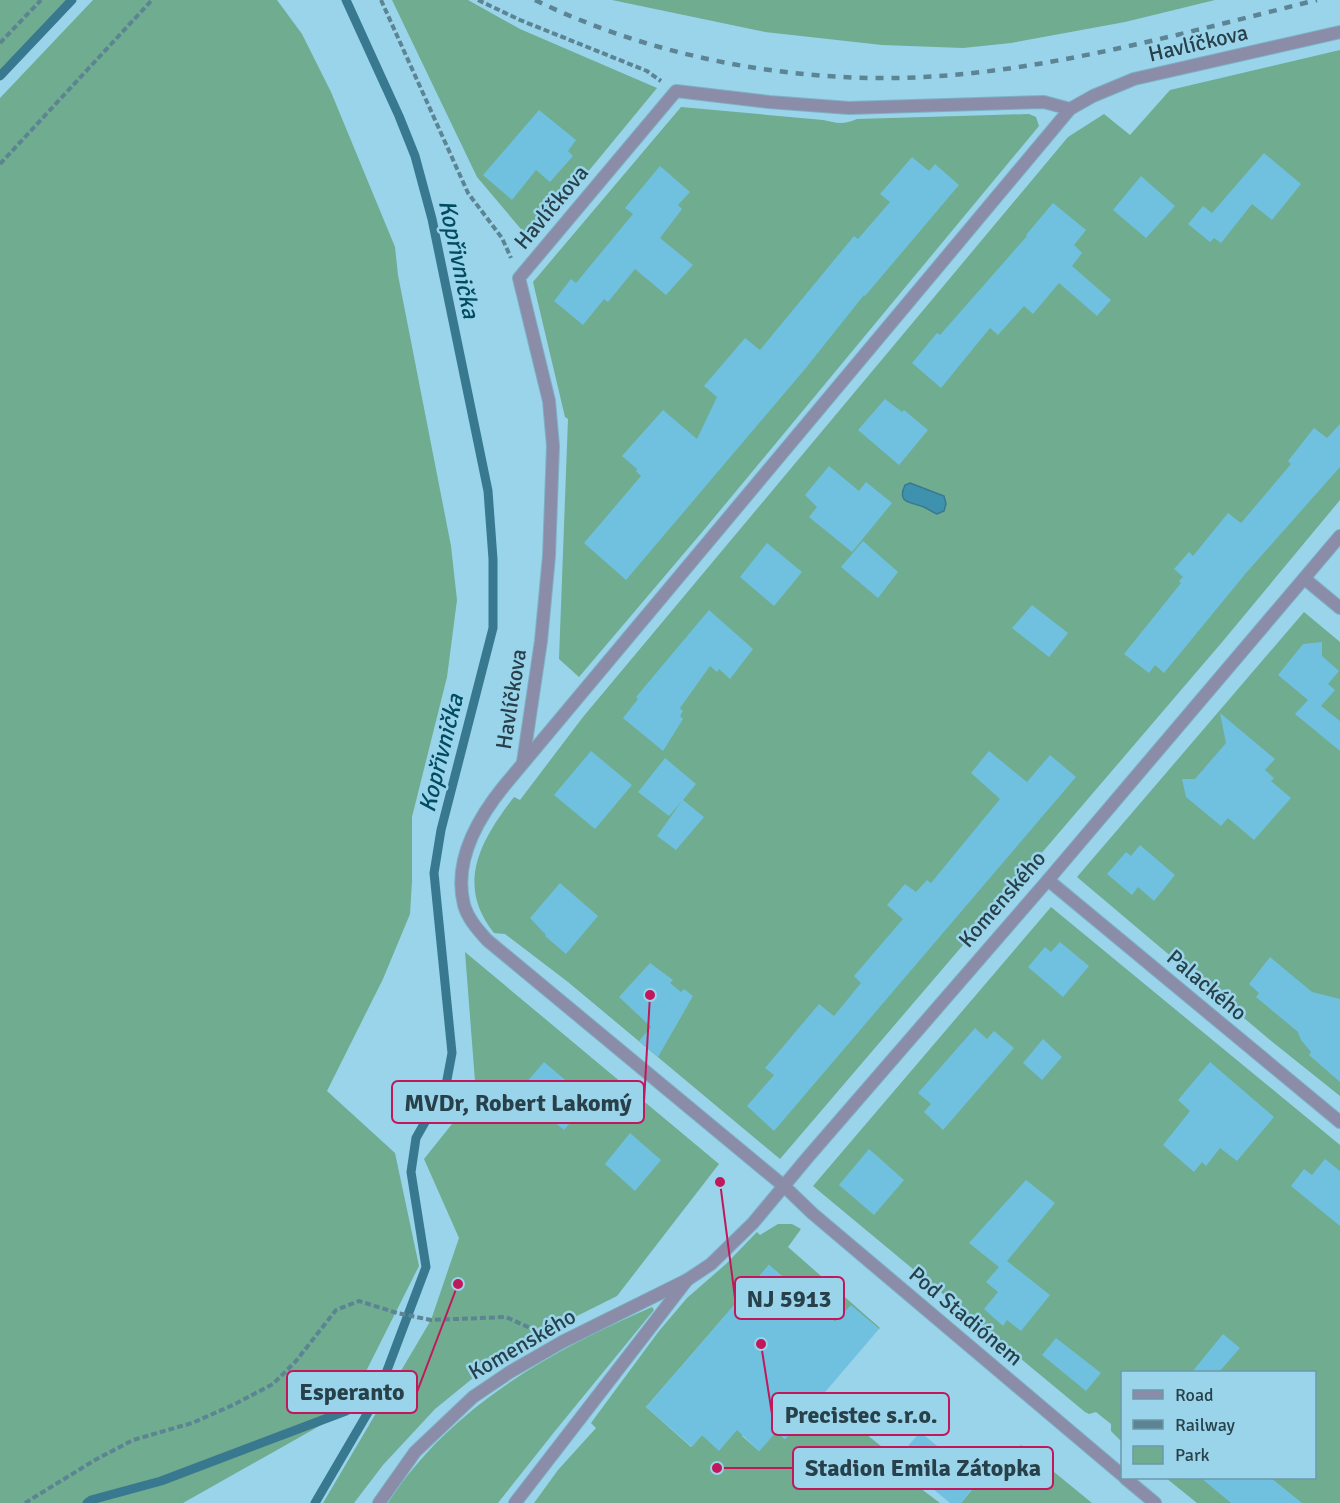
<svg xmlns="http://www.w3.org/2000/svg" width="1340" height="1503" font-family="Signika,sans-serif">
  <style>
    .green { fill: #6fac90; fill-rule: evenodd }
    .water { fill: #3f92ae; stroke: #387990; stroke-width: 1.5 }
    .lines { fill: none; stroke-linecap: round; stroke-linejoin: round }
    .stream { stroke: #387990; stroke-width: 9 }
    .building { fill: #70c1df }
    .lane-casing { stroke: #7eb0c4; stroke-width: 14 }
    .street-casing { stroke: #7eb0c4; stroke-width: 14 }
    .path { stroke: #5c8493; stroke-width: 4; stroke-dasharray: 6 3; stroke-linecap: butt }
    .lane { stroke: #8b8ca7; stroke-width: 12 }
    .street { stroke: #8b8ca7; stroke-width: 12 }
    .rail { stroke: #5c8493; stroke-width: 4.5; stroke-dasharray: 8 8; stroke-linecap: butt }
    .labels { text-anchor: middle; dominant-baseline: central; stroke-width: 5; stroke-linejoin: round; paint-order: stroke }
    .street-label { font-size: 22px; fill: #284049; stroke: #99d4eb }
    .water-label { font-size: 24px; font-style: italic; fill: #024c61; stroke: #99d4eb }
    .leader { fill: none; stroke: #c2185b; stroke-width: 2 }
    .callout-dot { fill: #c2185b; stroke: #99d4eb; stroke-width: 2 }
    .callout { fill: #99d4eb; stroke: #c2185b; stroke-width: 2 }
    .callout-label { font-size: 24px; text-anchor: middle; font-weight: bold; fill: #284049 }
  </style>
  <rect width="100%" height="100%" fill="#99d4eb"/>
  <g class="green">
    <polygon points="0,0 69,0 0,73"/>
    <polygon points="93,0 277,0 302,34 331,92 395,247 398,275 451,546 457,600 447,677 412,817 412,881 410,914 383,979 327,1091 395,1153 419,1266 346,1411 183,1503 0,1503 0,98"/>
    <polygon points="392,0 468,0 520,29 657,88 531,241 477,177"/>
    <polygon points="612,0 1215,0 1125,22 1011,43 963,48 882,45 765,32"/>
    <path d="M 1340,50 L 1340,500 L 1223,641 L 780,1159 L 568,982 L 505,934 L 494,933 C 455,884 481,840 514,797 L 520,800 L 583,717 L 1068,137 L 1104,114 L 1130,135 L 1170,90 Z"/>
    <path d="M 681,107 L 823,120 C 836,123 844,125 857,119 L 1029,114 L 1036,117 L 1039,126 L 703,531 L 579,677 L 559,659 L 568,419 L 565,417 L 533,282 Z"/>
    <polygon points="1304,612 1340,642 1340,1096 1270,1040 1077,877"/>
    <polygon points="1051,907 1340,1145 1340,1503 1197,1503 1166,1478 1314,1478 1314,1372 1122,1372 1122,1442 1111,1431 1111,1424 1096,1412 1089,1414 1085,1412 813,1186"/>
    <polygon points="465,952 719,1164 617,1296 505,1352 435,1409 383,1465 354,1503 323,1503 431,1320 459,1238 424,1159 476,1094"/>
    <path d="M 778,1224 L 792,1224 L 801,1229 L 788,1247 L 880,1328 L 879,1329 L 851,1306 L 835,1322 L 769,1265 L 646,1407 L 691,1447 L 702,1435 L 719,1450 L 737,1429 L 757,1415 L 785,1439 L 820,1397 L 897,1459 L 854,1465 L 896,1470 L 940,1503 L 534,1503 L 558,1470 L 596,1428 L 591,1423 L 659,1331 L 687,1298 L 726,1264 L 757,1232 L 760,1235 ZM 756,1419 L 774,1434 L 759,1451 L 742,1436 Z"/>
    <path d="M 652,1307 L 654,1310 L 555,1431 L 498,1503 L 388,1503 C 449,1408 550,1351 652,1307 Z"/>
    <polygon points="1021,1445 1092,1503 961,1503 1008,1446 1016,1451"/>
  </g>
  <path class="water" d="M 910,483 L 944,496 L 946,504 L 944,511 L 937,514 C 932,512 928,509 924,507 C 912,502 896,504 905,485 Z"/>
  <g class="lines">
    <g class="stream">
      <polyline points="0,76 72,0"/>
      <polyline points="87,1503 91,1500 161,1481 346,1411 377,1397"/>
      <polyline points="315,1503 377,1397 426,1267 411,1172 416,1138 446,1085 452,1053 434,873 441,830 493,628 493,559 488,491 432,219 415,156 399,116 346,0"/>
    </g>
  </g>
  <g class="building">
    <polygon points="539,110 576,140 568,151 573,156 550,182 536,170 512,200 483,175"/>
    <polygon points="1264,153 1301,184 1272,220 1252,204 1221,243 1214,238 1210,242 1188,224 1203,206 1212,213"/>
    <polygon points="912,157 929,171 935,164 959,185 865,296 864,295 805,369 626,580 584,543 641,476 636,471 637,469 622,456 663,410 697,439 717,397 704,386 745,338 760,350 854,236 858,239 890,202 880,194"/>
    <polygon points="660,166 690,192 678,205 682,209 660,238 693,265 666,295 635,269 608,302 604,299 583,325 554,301 571,279 576,283 633,214 625,208"/>
    <polygon points="1141,176 1175,206 1146,238 1113,210"/>
    <polygon points="1053,203 1086,230 1074,245 1082,253 1072,266 1111,300 1097,316 1059,283 1033,314 1024,306 998,335 990,328 941,388 912,363 937,333 940,335 1027,236 1026,235"/>
    <polygon points="885,399 902,412 904,410 928,430 899,465 858,430"/>
    <polygon points="1340,424 1340,467 1246,573 1164,673 1155,665 1149,673 1124,654 1181,583 1179,581 1183,577 1174,569 1189,552 1193,556 1228,513 1241,523 1291,464 1288,461 1314,428 1327,438"/>
    <polygon points="829,466 859,491 866,482 892,503 852,552 809,517 817,507 805,495"/>
    <polygon points="863,541 898,572 878,598 841,567"/>
    <polygon points="767,543 802,572 774,606 740,577"/>
    <polygon points="1032,605 1068,633 1049,657 1012,628"/>
    <polygon points="709,610 753,649 730,679 719,669 717,672 710,666 680,708 683,711 680,716 683,719 663,751 623,718 638,699 636,697"/>
    <polygon points="1322,642 1322,656 1339,671 1328,684 1335,690 1321,706 1340,721 1340,751 1295,714 1308,700 1278,675 1303,644"/>
    <polygon points="1220,713 1275,759 1265,770 1274,778 1271,781 1291,798 1254,840 1228,818 1221,826 1186,797 1182,779 1195,779 1226,743"/>
    <polygon points="591,751 632,785 595,829 554,795"/>
    <polygon points="989,751 1027,782 1050,755 1076,777 774,1131 747,1106 774,1075 765,1068 819,1004 834,1016 861,983 854,976 903,919 887,905 905,884 916,892 927,880 931,883 1000,799 971,773"/>
    <polygon points="665,758 696,784 683,800 704,817 676,850 657,836 682,801 669,816 638,792"/>
    <polygon points="1140,845 1175,875 1154,901 1138,887 1132,895 1107,874 1126,852 1131,856"/>
    <polygon points="560,883 598,916 566,954 545,936 546,935 530,918"/>
    <polygon points="1060,942 1089,966 1063,997 1028,967 1045,947 1051,952"/>
    <polygon points="1270,957 1312,992 1340,999 1340,1082 1309,1055 1311,1052 1301,1040 1298,1032 1256,997 1259,993 1249,984"/>
    <polygon points="650,963 673,980 670,983 681,992 684,989 693,996 658,1057 639,1041 651,1027 619,997"/>
    <polygon points="975,1028 987,1039 994,1031 1014,1048 943,1130 924,1112 931,1104 918,1093"/>
    <polygon points="1043,1039 1062,1057 1042,1080 1023,1063"/>
    <polygon points="544,1062 589,1100 564,1130 518,1092"/>
    <polygon points="1210,1062 1274,1117 1237,1161 1220,1148 1206,1166 1202,1162 1194,1172 1163,1145 1190,1111 1178,1100"/>
    <polygon points="630,1133 661,1160 635,1191 605,1164"/>
    <polygon points="869,1149 904,1180 874,1215 839,1185"/>
    <polygon points="1325,1159 1340,1171 1340,1226 1291,1186 1304,1169 1312,1175"/>
    <polygon points="1026,1180 1055,1203 1007,1261 1050,1295 1021,1331 1007,1320 1003,1326 984,1309 998,1292 986,1282 999,1267 969,1243"/>
    <polygon points="769,1265 835,1322 851,1305 879,1329 785,1439 776,1432 759,1451 737,1430 719,1451 702,1435 692,1447 646,1407"/>
    <polygon points="1223,1334 1240,1348 1219,1372 1192,1372"/>
    <polygon points="1056,1338 1101,1373 1086,1391 1042,1355"/>
    <polygon points="920,1432 979,1480 961,1503 950,1503 897,1459"/>
    <polygon points="1201,1478 1271,1478 1302,1503 1231,1503"/>
  </g>
  <g class="lines">
    <defs>
      <polyline id="lane" points="515,1503 687,1280"/>
      <g id="street">
        <polyline points="1305,579 1340,608"/>
        <polyline points="523,762 541,641 549,556 553,446 549,401 519,278 676,91 769,102 849,108 1044,102 1070,109"/>
        <polyline points="1048,880 1340,1122"/>
        <path d="M 1122,1475 L 812,1213 L 785,1187 L 487,940 C 478,930 468,919 464,905 C 453,862 478,818 504,786 L 1070,109 L 1093,96 L 1134,79 L 1340,32"/>
        <polyline points="1125,1478 1155,1503"/>
        <polyline points="379,1503 415,1452 473,1397 510,1372 562,1342 687,1280 711,1264 753,1223 808,1157 1048,880 1340,536"/>
      </g>
    </defs>
    <use href="#lane" class="lane-casing"/>
    <use href="#street" class="street-casing"/>
    <g class="path">
      <polyline points="381,0 468,193 502,238 511,258"/>
      <polyline points="478,0 520,20 647,71 661,81"/>
      <polyline points="0,43 41,0"/>
      <polyline points="0,164 152,0"/>
      <polyline points="25,1503 95,1460 133,1440 192,1423 233,1405 273,1384 296,1361 336,1310 359,1301 397,1313 431,1320 506,1317 539,1332"/>
    </g>
    <use href="#lane" class="lane"/>
    <use href="#street" class="street"/>
    <path class="rail" d="M 535,0 C 646,54 776,80 899,78 C 1037,75 1183,33 1317,0"/>
  </g>
  <g class="labels">
    <g class="street-label">
      <text transform="translate(1198 43) rotate(-13)">Havlíčkova</text>
      <text transform="translate(551 207) rotate(-50)">Havlíčkova</text>
      <text transform="translate(511 699) rotate(-81)">Havlíčkova</text>
      <text transform="translate(1002 899) rotate(-49)">Komenského</text>
      <text transform="translate(1207 985) rotate(40)">Palackého</text>
      <text transform="translate(966 1316) rotate(40)">Pod Stadiónem</text>
      <text transform="translate(522 1344) rotate(-30)">Komenského</text>
    </g>
    <g class="water-label">
      <text transform="translate(459 259) rotate(78)">Kopřivnička</text>
      <text transform="translate(441 753) rotate(-76)">Kopřivnička</text>
    </g>
  </g>
  <path class="leader" d="M650 995L644 1102M720 1182L735 1298M458 1284L417 1392M761 1344L772 1414M717 1468L793 1468"/>
  <g class="callout-dot">
    <circle cx="650" cy="995" r="6"/>
    <circle cx="720" cy="1182" r="6"/>
    <circle cx="458" cy="1284" r="6"/>
    <circle cx="761" cy="1344" r="6"/>
    <circle cx="717" cy="1468" r="6"/>
  </g>
  <g class="callout">
    <rect x="392" y="1081" width="252" height="42" rx="6"/>
    <rect x="735" y="1277" width="109" height="42" rx="6"/>
    <rect x="287" y="1371" width="130" height="42" rx="6"/>
    <rect x="772" y="1393" width="177" height="42" rx="6"/>
    <rect x="793" y="1447" width="260" height="42" rx="6"/>
  </g>
  <g class="callout-label">
    <text x="518" y="1111">MVDr, Robert Lakomý</text>
    <text x="789" y="1307">NJ 5913</text>
    <text x="352" y="1400">Esperanto</text>
    <text x="861" y="1423">Precistec s.r.o.</text>
    <text x="923" y="1476">Stadion Emila Zátopka</text>
  </g>
  <rect x="1121" y="1371" width="195" height="108" fill="#99d4eb" stroke="#6c99aa" stroke-width="1.5"/>
  <rect x="1133" y="1390" width="30" height="9" fill="#8b8ca7" stroke="#6c99aa" stroke-width="1.5"/>
  <text x="1175" y="1401" font-size="18" fill="#284049">Road</text>
  <rect x="1133" y="1420" width="30" height="9" fill="#5c8493" stroke="#6c99aa" stroke-width="1.5"/>
  <text x="1175" y="1431" font-size="18" fill="#284049">Railway</text>
  <rect x="1133" y="1446" width="30" height="18" fill="#6fac90" stroke="#6c99aa" stroke-width="1.5"/>
  <text x="1175" y="1461" font-size="18" fill="#284049">Park</text>
</svg>
